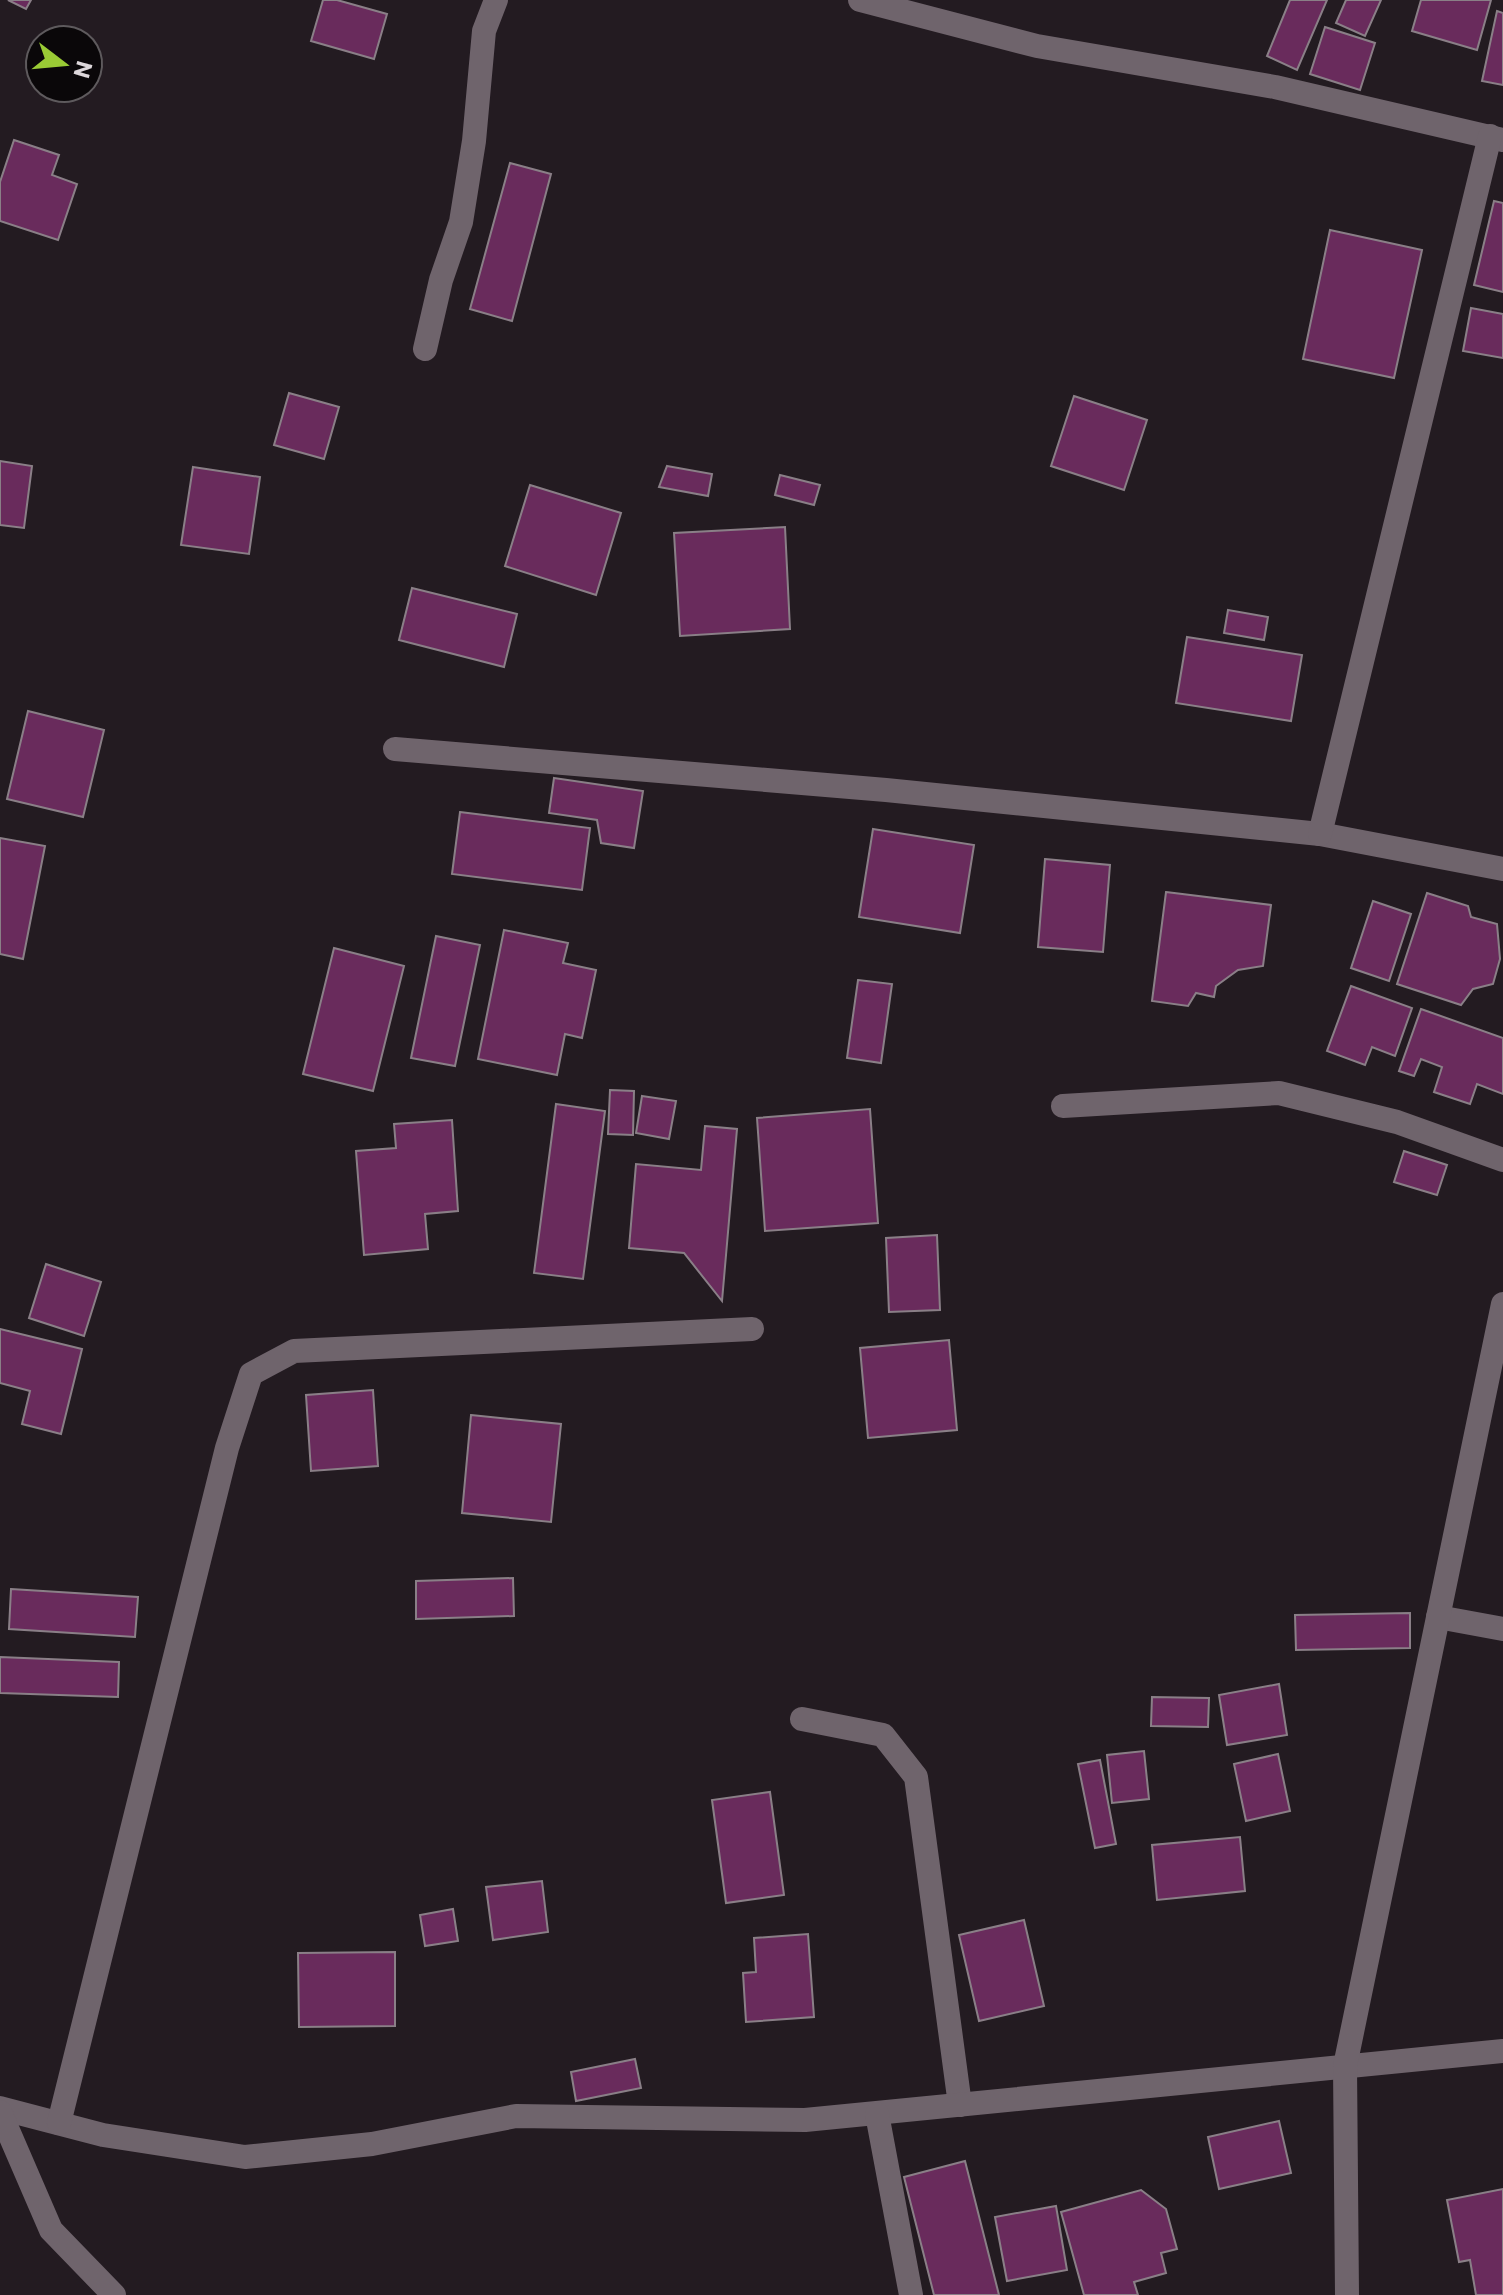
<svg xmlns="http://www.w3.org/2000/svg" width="1503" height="2295" font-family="Commissioner,sans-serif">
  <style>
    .building { fill: #692b5c; stroke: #8a7f87; stroke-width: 2 }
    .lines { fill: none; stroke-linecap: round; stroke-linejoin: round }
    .street { stroke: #6f646c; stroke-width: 24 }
  </style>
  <rect width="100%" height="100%" fill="#231b21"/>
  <g class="building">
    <polygon points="8,0 31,0 26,9"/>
    <polygon points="323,0 337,0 387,14 374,59 311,41"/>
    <polygon points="1290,0 1327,0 1297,70 1267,56"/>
    <polygon points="1346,0 1381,0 1365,36 1336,23"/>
    <polygon points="1421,0 1491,0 1477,50 1412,31"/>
    <polygon points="1497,11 1503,13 1503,85 1482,81"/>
    <polygon points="1325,27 1375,43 1360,90 1310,74"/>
    <polygon points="14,140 59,155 52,175 77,184 58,240 0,221 0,182"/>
    <polygon points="510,163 551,174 512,321 470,309"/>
    <polygon points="1494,201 1503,203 1503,292 1474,285"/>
    <polygon points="1330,230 1422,250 1394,378 1303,359"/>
    <polygon points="1471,308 1503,314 1503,358 1463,351"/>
    <polygon points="289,393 339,407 324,459 274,445"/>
    <polygon points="1074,396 1147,420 1124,490 1051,466"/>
    <polygon points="0,461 32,466 24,528 0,525"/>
    <polygon points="667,466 712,474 708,496 659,487"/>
    <polygon points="193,467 260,477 249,554 181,545"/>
    <polygon points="780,475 820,485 814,505 775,495"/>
    <polygon points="530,485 621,513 596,595 505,566"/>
    <polygon points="785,527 790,629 680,636 674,533"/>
    <polygon points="412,588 517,614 504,667 399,640"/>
    <polygon points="1228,610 1268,617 1264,640 1224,633"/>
    <polygon points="1187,637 1302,655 1291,721 1176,703"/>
    <polygon points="28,711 104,730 83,817 7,799"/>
    <polygon points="554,778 643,791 634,848 601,843 597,820 549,813"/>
    <polygon points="460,812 590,828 582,890 452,874"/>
    <polygon points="873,829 974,845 960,933 859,917"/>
    <polygon points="0,838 45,846 23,959 0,954"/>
    <polygon points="1045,859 1110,865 1103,952 1038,947"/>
    <polygon points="1166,892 1271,905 1263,966 1238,970 1216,986 1214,997 1196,993 1188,1006 1152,1001"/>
    <polygon points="1427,893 1468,906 1471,917 1497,924 1500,959 1493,984 1473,989 1461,1005 1397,984"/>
    <polygon points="1373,901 1411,914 1389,981 1351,968"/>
    <polygon points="504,930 568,943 563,963 596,970 582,1038 565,1034 557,1075 478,1059"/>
    <polygon points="436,936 480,945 455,1066 411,1058"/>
    <polygon points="334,948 404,966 373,1091 303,1074"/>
    <polygon points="858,980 892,984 881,1063 847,1058"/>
    <polygon points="1351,986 1412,1008 1395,1056 1372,1047 1365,1065 1327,1051"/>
    <polygon points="1421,1009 1503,1038 1503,1094 1477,1084 1470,1104 1434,1092 1442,1067 1421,1059 1414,1076 1399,1071"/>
    <polygon points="610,1090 634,1091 633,1135 608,1134"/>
    <polygon points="642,1096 676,1101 669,1139 636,1133"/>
    <polygon points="556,1104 605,1111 583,1279 534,1273"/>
    <polygon points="870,1109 878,1223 765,1231 757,1118"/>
    <polygon points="452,1120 458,1211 425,1214 428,1249 364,1255 356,1151 396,1148 394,1124"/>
    <polygon points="705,1126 737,1129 722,1301 684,1253 629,1248 636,1164 701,1170"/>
    <polygon points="1404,1151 1447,1165 1437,1195 1394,1182"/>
    <polygon points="937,1235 940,1310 889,1312 886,1238"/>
    <polygon points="46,1264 101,1282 84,1336 29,1318"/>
    <polygon points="0,1329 82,1349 61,1434 22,1424 30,1391 0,1383"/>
    <polygon points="949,1340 957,1430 868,1438 860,1348"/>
    <polygon points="373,1390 378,1466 311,1471 306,1395"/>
    <polygon points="471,1415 561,1424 551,1522 462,1513"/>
    <polygon points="513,1578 514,1616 416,1619 416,1581"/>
    <polygon points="11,1589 138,1597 135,1637 9,1629"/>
    <polygon points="1410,1613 1410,1648 1296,1650 1295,1615"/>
    <polygon points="0,1657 119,1662 118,1697 0,1693"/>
    <polygon points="1279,1684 1287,1735 1227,1745 1219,1695"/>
    <polygon points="1152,1697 1209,1698 1208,1727 1151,1726"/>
    <polygon points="1144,1751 1149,1799 1112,1803 1107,1755"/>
    <polygon points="1278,1754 1290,1811 1246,1821 1234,1764"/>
    <polygon points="1100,1760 1116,1844 1095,1848 1078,1764"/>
    <polygon points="770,1792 784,1895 726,1903 712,1800"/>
    <polygon points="1240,1837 1245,1891 1157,1900 1152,1845"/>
    <polygon points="542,1881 548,1932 493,1940 486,1887"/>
    <polygon points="453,1909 458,1941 425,1946 420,1915"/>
    <polygon points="1024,1920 1044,2006 979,2021 959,1935"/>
    <polygon points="808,1934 814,2017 746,2022 743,1973 756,1972 754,1938"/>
    <polygon points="395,1952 395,2026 299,2027 298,1953"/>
    <polygon points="635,2059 641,2088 576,2101 571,2072"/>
    <polygon points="1279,2121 1291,2173 1219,2189 1208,2137"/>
    <polygon points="965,2161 999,2295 934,2295 904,2177"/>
    <polygon points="1503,2189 1503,2295 1476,2295 1470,2260 1459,2262 1447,2200"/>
    <polygon points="1141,2190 1166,2209 1177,2249 1161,2253 1166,2273 1134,2282 1138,2295 1084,2295 1061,2212"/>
    <polygon points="1056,2206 1067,2270 1007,2281 995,2217"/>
  </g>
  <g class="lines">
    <g class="street">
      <polyline points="860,0 1037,46 1275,87 1503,140"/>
      <polyline points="425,349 441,280 461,222 474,141 484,31 496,0"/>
      <polyline points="395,749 886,790 1320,834 1503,869"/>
      <polyline points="1320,834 1490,136"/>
      <polyline points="1063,1106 1279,1093 1397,1122 1503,1160"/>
      <polyline points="1438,1617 1503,1629"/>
      <polyline points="802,1719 883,1735 916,1777 960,2105"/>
      <polyline points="0,2108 103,2135 245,2157 372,2144 516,2116 805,2120 1503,2051"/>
      <polyline points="0,2112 51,2230 114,2295"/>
      <polyline points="877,2114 911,2295"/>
      <polyline points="59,2123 227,1448 251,1374 294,1351 752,1329"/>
      <polyline points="1347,2295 1345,2066 1503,1304"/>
    </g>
  </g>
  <g transform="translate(64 64) rotate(106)"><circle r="38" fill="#0a0709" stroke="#5e5a5d" stroke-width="2"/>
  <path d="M0-6L14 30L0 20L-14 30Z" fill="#9acb35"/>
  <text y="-12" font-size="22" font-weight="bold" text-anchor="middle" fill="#ddd7db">N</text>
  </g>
</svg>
